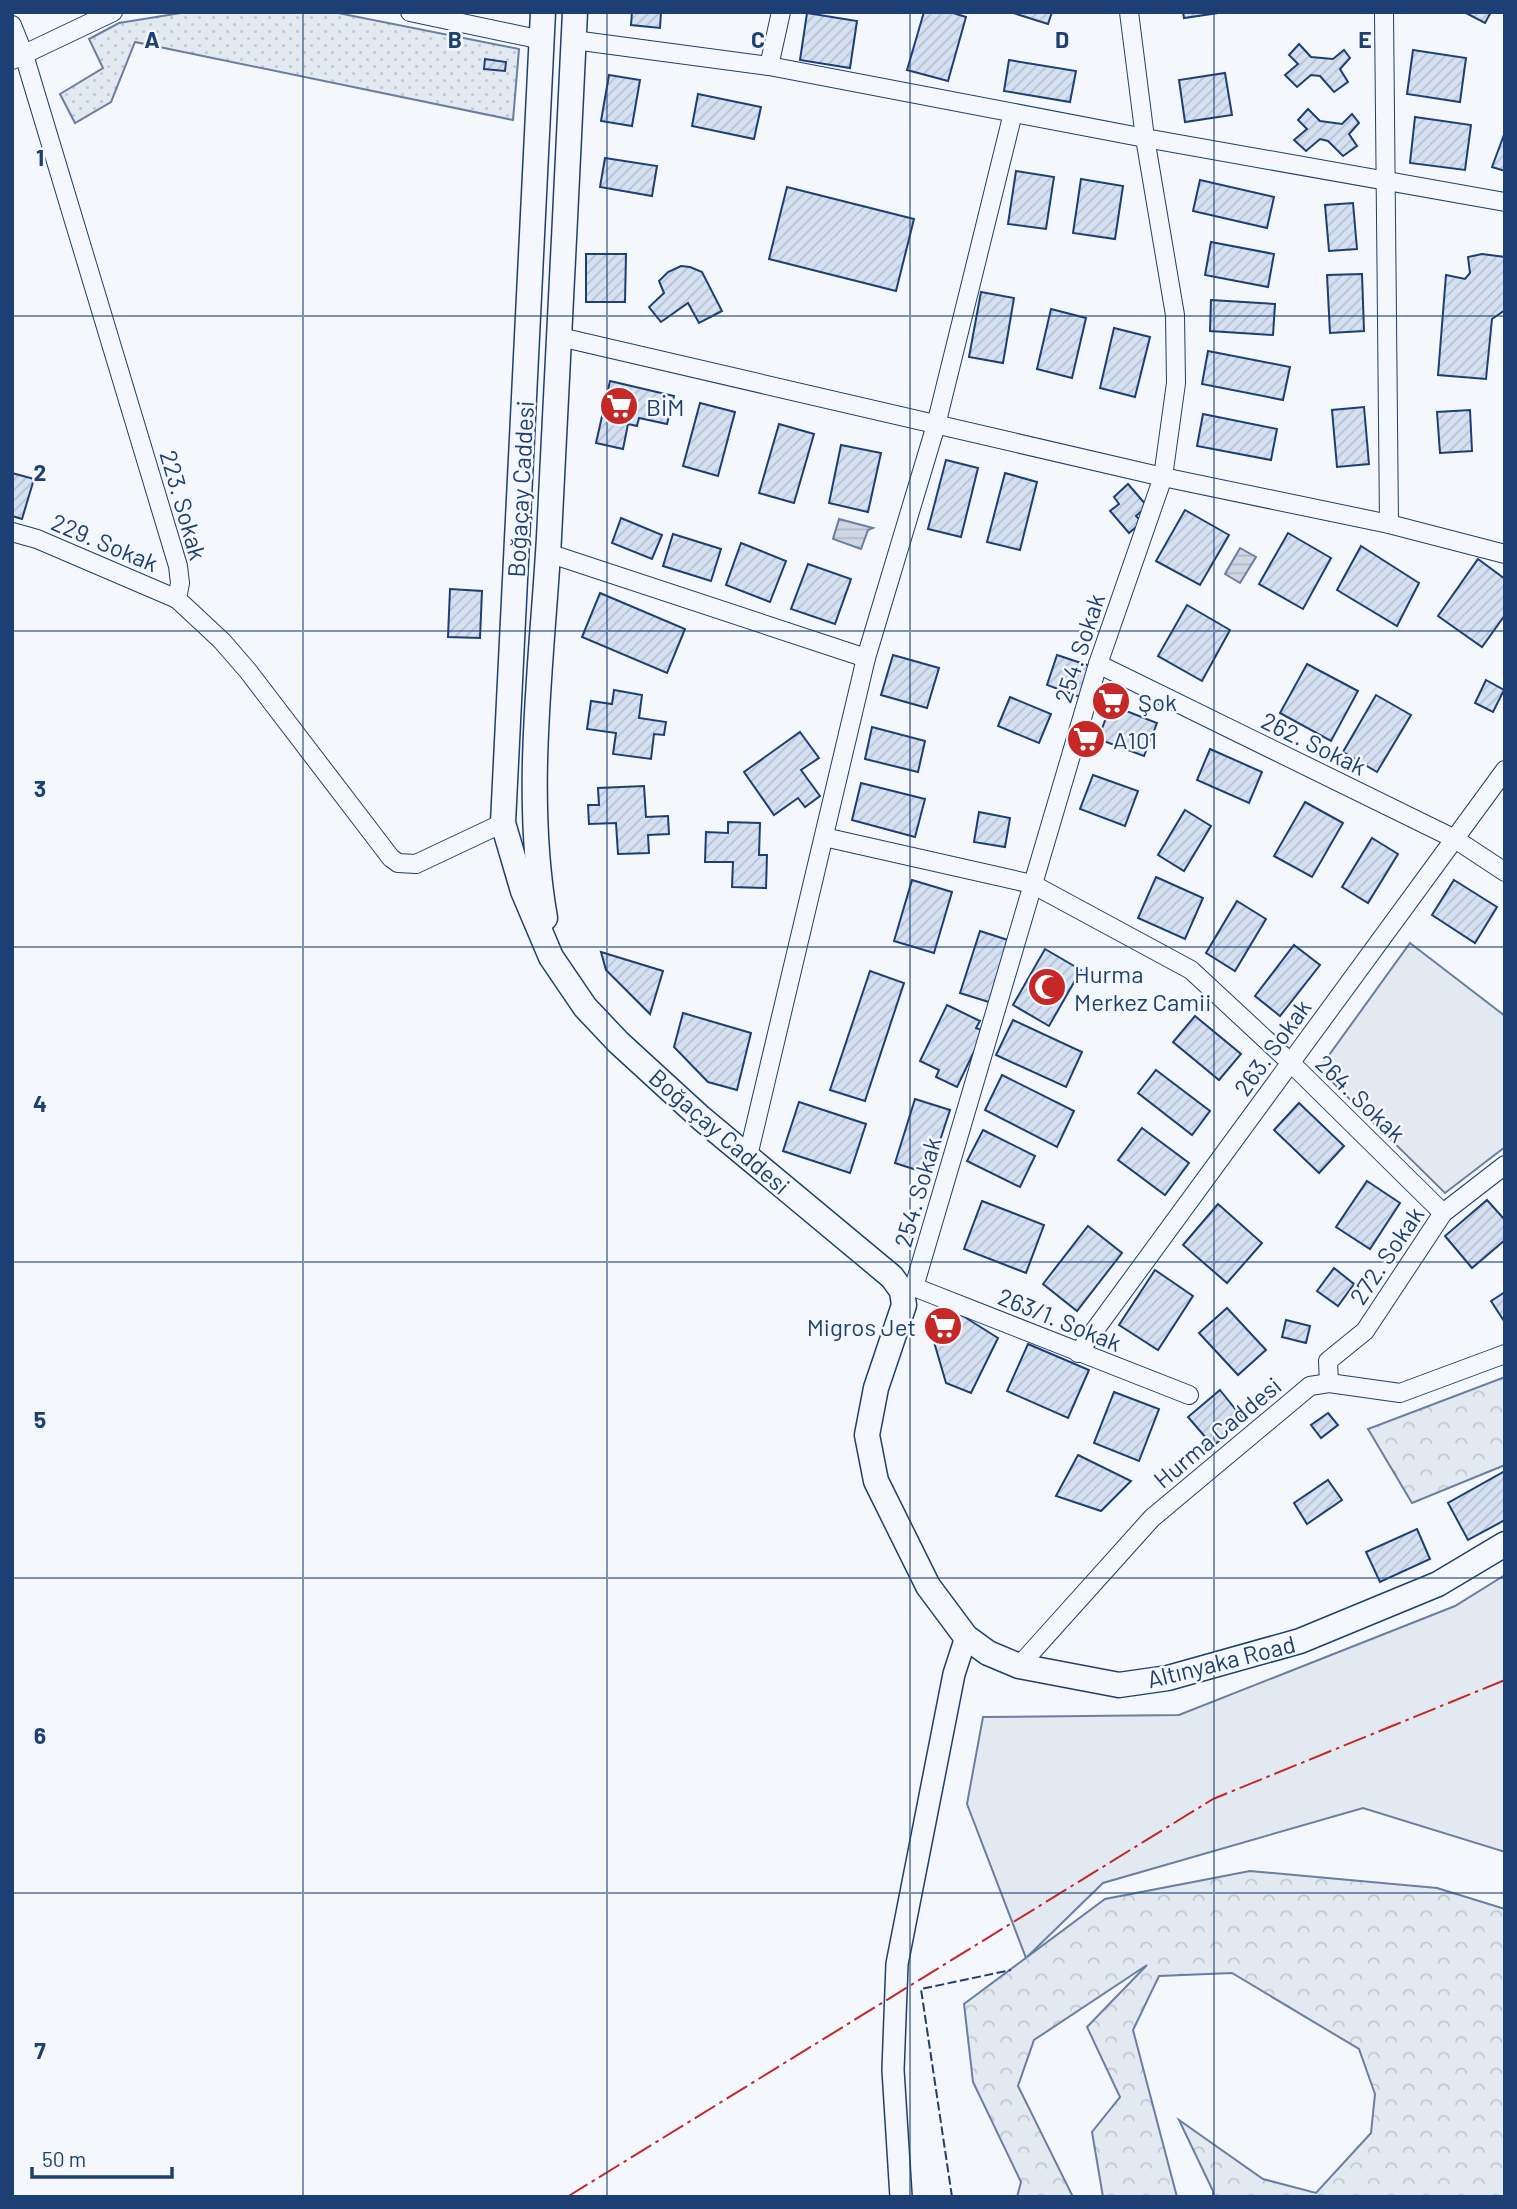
<svg xmlns="http://www.w3.org/2000/svg" width="1517" height="2209" font-family="Barlow,sans-serif">
  <style>
    .grass { fill: #e3e9f0; stroke: #687fa3; stroke-width: 2 }
    .forest { fill: url(#forest-crowns); stroke: #687fa3; stroke-width: 2 }
    .park { fill: url(#park-dots); stroke: #687fa3; stroke-width: 2 }
    .water { fill: url(#water-rules); stroke: #687fa3; stroke-width: 2 }
    .building { fill: url(#building-hatch); stroke: #1d3f73; stroke-width: 2 }
    .lines { fill: none; stroke-linecap: round; stroke-linejoin: round }
    .minor-casing { stroke: #1d3f73; stroke-width: 20 }
    .tertiary-casing { stroke: #1d3f73; stroke-width: 24 }
    .secondary-casing { stroke: #1d3f73; stroke-width: 27 }
    .minor { stroke: #f4f7fb; stroke-width: 18 }
    .tertiary { stroke: #f4f7fb; stroke-width: 21 }
    .secondary { stroke: #f4f7fb; stroke-width: 24 }
    .fence { stroke: #1d3f73; stroke-width: 2; stroke-dasharray: 9 3.5; stroke-linecap: butt }
    .power { stroke: #c62828; stroke-width: 2; stroke-dasharray: 24 5 3.5 5; stroke-linecap: butt }
    .grid { fill: none; stroke: #1d3f73; stroke-width: 2; stroke-opacity: 0.55 }
    .labels { text-anchor: middle; dominant-baseline: central; stroke-width: 5; stroke-linejoin: round; paint-order: stroke }
    .poi-label { font-size: 24px; fill: #1d3f73; stroke: #f4f7fb; text-anchor: start }
    .street-label { font-size: 24px; fill: #1d3f73; stroke: #f4f7fb }
    .grid-label { font-size: 23px; text-anchor: middle; font-weight: bold; fill: #1d3f73; stroke: #f4f7fb; stroke-width: 5; stroke-linejoin: round; paint-order: stroke }
  </style>
  <defs>
    <pattern id="forest-crowns" width="20" height="18" patternUnits="userSpaceOnUse" patternTransform="scale(1.75)"><rect width="20" height="18" fill="#e3e9f0"/><path d="M2 6a3 3 0 1 1 6 0M12 15a3 3 0 1 1 6 0" fill="none" stroke="#c2c9d1"/></pattern>
    <pattern id="park-dots" width="8" height="8" patternUnits="userSpaceOnUse" patternTransform="scale(1.75)"><rect width="8" height="8" fill="#e3e9f0"/><path d="M2 2h.1M6 6h.1" fill="none" stroke="#c2c9d1" stroke-width="1.8" stroke-linecap="round"/></pattern>
    <pattern id="water-rules" width="6" height="5" patternUnits="userSpaceOnUse" patternTransform="scale(1.75)"><rect width="6" height="5" fill="#cfd7e4"/><path d="M0 2.5h6" fill="none" stroke="#b1bac7"/></pattern>
    <pattern id="building-hatch" width="6" height="6" patternUnits="userSpaceOnUse" patternTransform="scale(1.75)"><rect width="6" height="6" fill="#d5e0f0"/><path d="M-1 1l2-2M0 6l6-6M5 7l2-2" fill="none" stroke="#b6c1d1"/></pattern>
  </defs>
  <rect width="100%" height="100%" fill="#f4f7fb"/>
  <g class="grass">
    <polygon points="1410,943 1505,1016 1505,1147 1445,1193 1319,1069"/>
    <polygon points="1505,1575 1505,1852 1363,1808 1103,1883 1026,1958 967,1804 983,1717 1179,1715 1455,1606"/>
  </g>
  <g class="forest">
    <polygon points="1505,1377 1505,1465 1412,1503 1368,1429"/>
    <polygon points="1250,1871 1437,1888 1505,1909 1505,2197 1213,2197 1213,2191 1179,2120 1263,2179 1316,2193 1371,2133 1375,2094 1359,2049 1232,1973 1159,1976 1133,2030 1177,2197 1103,2197 1092,2132 1120,2097 1087,2027 1147,1965 1034,2040 1018,2086 1073,2197 1017,2197 1021,2182 973,2082 964,2004 1105,1899"/>
  </g>
  <polygon class="park" points="187,12 333,12 519,49 513,120 135,42 111,102 75,123 60,94 103,68 89,39 119,23"/>
  <g class="water">
    <polygon points="839,519 873,528 868,530 861,549 833,539"/>
    <polygon points="1240,548 1256,557 1240,583 1225,574"/>
  </g>
  <g class="building">
    <polygon points="632,12 661,12 660,28 631,25"/>
    <polygon points="924,12 950,12 966,17 948,81 907,70"/>
    <polygon points="1010,12 1052,12 1048,24"/>
    <polygon points="1183,12 1225,12 1184,18"/>
    <polygon points="1464,12 1491,12 1485,23"/>
    <polygon points="807,13 857,21 850,68 800,60"/>
    <polygon points="1299,44 1311,57 1333,59 1344,50 1350,58 1340,69 1348,82 1334,92 1320,76 1311,75 1297,87 1285,75 1298,64 1289,55"/>
    <polygon points="1413,50 1466,58 1460,102 1407,94"/>
    <polygon points="485,59 506,62 505,71 484,69"/>
    <polygon points="1009,60 1076,71 1070,102 1004,91"/>
    <polygon points="1225,73 1232,115 1185,122 1179,80"/>
    <polygon points="609,75 640,80 632,126 601,121"/>
    <polygon points="698,94 761,107 754,139 692,126"/>
    <polygon points="1308,109 1320,121 1342,124 1352,114 1359,123 1349,134 1357,146 1343,156 1328,141 1320,139 1306,151 1294,140 1307,129 1298,120"/>
    <polygon points="1415,117 1471,125 1465,170 1410,163"/>
    <polygon points="1505,132 1505,171 1492,167"/>
    <polygon points="605,158 657,166 652,196 600,187"/>
    <polygon points="1016,171 1054,177 1046,229 1008,224"/>
    <polygon points="1081,179 1123,186 1115,239 1073,233"/>
    <polygon points="1200,180 1274,197 1267,228 1193,211"/>
    <polygon points="787,187 914,219 896,291 769,259"/>
    <polygon points="1353,203 1357,249 1329,251 1325,205"/>
    <polygon points="1211,242 1274,254 1268,287 1205,275"/>
    <polygon points="586,254 626,254 625,302 586,302"/>
    <polygon points="1482,254 1505,257 1505,310 1492,319 1486,379 1438,375 1446,275 1465,279 1470,273 1468,257"/>
    <polygon points="681,266 690,267 702,272 722,311 699,323 688,303 661,322 649,307 664,293 659,281 668,272"/>
    <polygon points="1362,274 1364,331 1330,333 1327,275"/>
    <polygon points="981,292 1014,298 1003,363 969,357"/>
    <polygon points="1211,300 1275,304 1273,335 1210,331"/>
    <polygon points="1051,309 1086,318 1072,378 1037,369"/>
    <polygon points="1114,328 1150,337 1135,397 1100,388"/>
    <polygon points="1208,351 1290,367 1283,400 1202,384"/>
    <polygon points="610,381 674,396 667,424 639,418 637,426 628,424 623,449 596,443"/>
    <polygon points="700,403 735,412 718,476 683,466"/>
    <polygon points="1364,407 1369,464 1337,467 1332,410"/>
    <polygon points="1470,410 1472,451 1440,453 1437,412"/>
    <polygon points="1203,414 1277,429 1271,460 1197,446"/>
    <polygon points="779,424 814,434 794,503 759,493"/>
    <polygon points="841,445 881,453 868,512 829,503"/>
    <polygon points="946,460 978,468 961,537 928,529"/>
    <polygon points="12,473 34,479 22,519 12,516"/>
    <polygon points="1005,473 1037,482 1020,550 987,542"/>
    <polygon points="1128,484 1147,506 1136,516 1142,522 1129,533 1110,511 1119,504 1114,497"/>
    <polygon points="1185,510 1229,535 1200,585 1156,561"/>
    <polygon points="621,518 662,535 652,559 612,543"/>
    <polygon points="1288,533 1331,558 1303,609 1259,584"/>
    <polygon points="673,534 721,549 711,581 663,566"/>
    <polygon points="741,543 786,561 770,602 726,585"/>
    <polygon points="1361,546 1419,583 1397,626 1337,590"/>
    <polygon points="1478,559 1505,579 1505,615 1482,647 1438,616"/>
    <polygon points="808,564 851,579 835,624 791,609"/>
    <polygon points="450,589 482,591 480,638 448,637"/>
    <polygon points="600,593 685,629 667,673 582,637"/>
    <polygon points="1187,605 1230,630 1202,681 1158,656"/>
    <polygon points="893,655 939,668 927,708 881,695"/>
    <polygon points="1057,655 1090,666 1080,697 1047,685"/>
    <polygon points="1307,664 1358,691 1331,741 1280,713"/>
    <polygon points="1486,680 1504,690 1493,712 1475,703"/>
    <polygon points="614,690 642,695 639,718 666,722 664,735 654,734 651,759 613,754 616,733 587,729 591,701 612,704"/>
    <polygon points="1376,695 1411,715 1377,772 1343,752"/>
    <polygon points="1010,697 1051,714 1039,743 998,726"/>
    <polygon points="1111,705 1157,723 1144,756 1098,739"/>
    <polygon points="872,727 925,741 918,772 865,759"/>
    <polygon points="800,732 819,758 801,770 820,796 805,807 798,798 774,815 744,772"/>
    <polygon points="1210,749 1262,772 1249,803 1197,780"/>
    <polygon points="1093,775 1138,791 1125,826 1080,809"/>
    <polygon points="861,783 925,799 915,837 852,820"/>
    <polygon points="644,786 646,817 668,816 669,834 648,835 649,853 618,854 616,823 589,824 588,805 599,805 598,788"/>
    <polygon points="1305,802 1343,823 1312,877 1274,856"/>
    <polygon points="1185,810 1211,826 1184,871 1158,855"/>
    <polygon points="979,812 1010,818 1005,847 974,842"/>
    <polygon points="728,822 760,823 759,855 767,855 766,888 732,887 733,862 705,862 706,832 728,833"/>
    <polygon points="1372,838 1398,854 1368,903 1342,887"/>
    <polygon points="1156,877 1203,898 1185,939 1138,918"/>
    <polygon points="912,880 952,892 934,953 894,941"/>
    <polygon points="1454,880 1497,907 1475,943 1432,915"/>
    <polygon points="1237,901 1266,919 1235,971 1206,953"/>
    <polygon points="980,931 1011,941 992,1003 960,993"/>
    <polygon points="1294,945 1320,965 1280,1016 1255,996"/>
    <polygon points="1045,949 1081,970 1049,1026 1013,1005"/>
    <polygon points="601,952 663,971 650,1014 606,970"/>
    <polygon points="870,971 904,983 865,1101 830,1090"/>
    <polygon points="947,1005 980,1021 976,1028 984,1031 957,1087 936,1077 939,1070 920,1061"/>
    <polygon points="683,1013 751,1033 737,1090 708,1082 674,1047"/>
    <polygon points="1195,1016 1241,1054 1219,1080 1173,1042"/>
    <polygon points="1013,1020 1082,1052 1066,1087 996,1055"/>
    <polygon points="1156,1070 1210,1111 1192,1135 1138,1093"/>
    <polygon points="1002,1075 1074,1111 1057,1147 985,1110"/>
    <polygon points="915,1099 950,1110 929,1174 895,1163"/>
    <polygon points="799,1102 866,1124 850,1173 783,1151"/>
    <polygon points="1299,1103 1344,1146 1319,1173 1274,1130"/>
    <polygon points="1142,1128 1189,1163 1165,1195 1118,1160"/>
    <polygon points="983,1130 1035,1156 1020,1187 967,1161"/>
    <polygon points="1367,1181 1400,1203 1370,1249 1336,1227"/>
    <polygon points="1487,1200 1505,1220 1505,1240 1472,1268 1445,1236"/>
    <polygon points="982,1201 1044,1225 1026,1273 964,1249"/>
    <polygon points="1218,1204 1262,1243 1227,1283 1183,1245"/>
    <polygon points="1088,1226 1122,1253 1077,1311 1043,1284"/>
    <polygon points="1334,1268 1354,1284 1338,1306 1317,1291"/>
    <polygon points="1155,1270 1193,1296 1158,1350 1119,1325"/>
    <polygon points="1505,1292 1505,1321 1504,1321 1491,1301"/>
    <polygon points="947,1306 998,1338 971,1393 946,1383 932,1335"/>
    <polygon points="1227,1308 1266,1350 1238,1375 1199,1333"/>
    <polygon points="1286,1320 1310,1326 1306,1343 1282,1337"/>
    <polygon points="1028,1344 1089,1370 1068,1418 1007,1391"/>
    <polygon points="1220,1390 1244,1420 1213,1446 1188,1417"/>
    <polygon points="1114,1392 1159,1409 1139,1461 1094,1443"/>
    <polygon points="1328,1413 1338,1425 1321,1438 1311,1425"/>
    <polygon points="1078,1455 1131,1481 1101,1511 1056,1496"/>
    <polygon points="1505,1471 1505,1520 1468,1540 1448,1503"/>
    <polygon points="1328,1480 1342,1500 1307,1524 1294,1503"/>
    <polygon points="1417,1529 1430,1559 1380,1582 1366,1552"/>
  </g>
  <g class="lines">
    <defs>
      <g id="minor">
        <polyline points="410,12 542,40"/>
        <polyline points="1384,12 1389,524"/>
        <polyline points="12,25 24,55 178,566 180,583 177,599 222,641 248,671 391,858 398,863 416,864 503,823"/>
        <polyline points="574,40 769,66 1145,138 1505,202"/>
        <polyline points="12,60 113,12"/>
        <polyline points="769,66 781,12"/>
        <polyline points="560,337 1163,477 1389,524 1505,554"/>
        <polyline points="12,532 37,539 177,599"/>
        <polyline points="548,553 866,658"/>
        <polyline points="1098,664 1455,839 1505,872"/>
        <polyline points="824,837 1032,884 1191,970 1291,1063 1443,1213"/>
        <polyline points="748,1156 866,658 936,425 1013,113"/>
        <polyline points="914,1287 1098,664 1163,477 1176,383 1175,315 1145,138 1129,12"/>
        <polyline points="914,1287 1189,1395"/>
        <polyline points="1078,1353 1505,770"/>
        <polyline points="1329,1383 1328,1361 1365,1331 1443,1213 1505,1165"/>
        <polyline points="1019,1666 1152,1518 1310,1386 1329,1383 1400,1393 1505,1354"/>
      </g>
      <polyline id="tertiary" points="901,2197 893,2070 897,1964 954,1674 966,1637"/>
      <g id="secondary">
        <polyline points="543,12 503,823 523,891 551,957 585,1007 618,1042 701,1118 892,1277 902,1291 904,1305 876,1388 867,1435 876,1481 928,1586 966,1637 988,1653 1019,1666 1119,1685 1168,1678 1300,1641 1438,1584 1505,1544"/>
        <path d="M 545,918 C 523,792 542,663 549,537 C 559,362 566,187 575,12"/>
      </g>
    </defs>
    <use href="#minor" class="minor-casing"/>
    <use href="#tertiary" class="tertiary-casing"/>
    <use href="#secondary" class="secondary-casing"/>
    <use href="#minor" class="minor"/>
    <use href="#tertiary" class="tertiary"/>
    <use href="#secondary" class="secondary"/>
    <polyline class="fence" points="952,2197 921,1989 1011,1970"/>
    <polyline class="power" points="567,2197 1213,1799 1505,1680"/>
  </g>
  <path class="grid" d="M 303,12 L 303,2197M 607,12 L 607,2197M 910,12 L 910,2197M 1214,12 L 1214,2197M 12,316 L 1505,316M 12,631 L 1505,631M 12,947 L 1505,947M 12,1262 L 1505,1262M 12,1578 L 1505,1578M 12,1893 L 1505,1893"/>
  <defs>
    <symbol id="supermarket-disc" viewBox="-11 -11 22 22"><circle r="9.5" fill="#c62828" stroke="#f4f7fb"/><path d="M-6-5.5h2.5l.6 2H6L4.5 2H-2.5L-4.4-4H-6ZM-1.5 3.2a1.3 1.3 0 1 0 .1 0ZM3 3.2a1.3 1.3 0 1 0 .1 0Z" fill="#fff"/></symbol>
    <symbol id="mosque-disc" viewBox="-11 -11 22 22"><circle r="9.5" fill="#c62828" stroke="#f4f7fb"/><path d="M3.5-4.9A6 6 0 1 0 3.5 4.9A5 5 0 1 1 3.5-4.9Z" fill="#fff"/></symbol>
  </defs>
  <g fill-rule="evenodd">
    <use href="#supermarket-disc" x="597" y="384" width="44" height="44"/>
    <use href="#supermarket-disc" x="1089" y="679" width="44" height="44"/>
    <use href="#supermarket-disc" x="1064" y="717" width="44" height="44"/>
    <use href="#mosque-disc" x="1025" y="965" width="44" height="44"/>
    <use href="#supermarket-disc" x="921" y="1304" width="44" height="44"/>
  </g>
  <g class="labels">
    <g class="poi-label">
      <text x="646" y="406">BİM</text>
      <text x="1138" y="701">Şok</text>
      <text x="1113" y="739">A101</text>
      <text x="1074" y="973">Hurma<tspan x="1074" dy="28">Merkez Camii</tspan></text>
      <text x="916" y="1326" text-anchor="end">Migros Jet</text>
    </g>
    <g class="street-label">
      <text transform="translate(520 489) rotate(-87)">Boğaçay Caddesi</text>
      <text transform="translate(184 505) rotate(74)">223. Sokak</text>
      <text transform="translate(105 542) rotate(23)">229. Sokak</text>
      <text transform="translate(1079 648) rotate(-72)">254. Sokak</text>
      <text transform="translate(1314 743) rotate(26)">262. Sokak</text>
      <text transform="translate(1272 1047) rotate(-54)">263. Sokak</text>
      <text transform="translate(1361 1098) rotate(44)">264. Sokak</text>
      <text transform="translate(720 1131) rotate(41)">Boğaçay Caddesi</text>
      <text transform="translate(917 1192) rotate(-74)">254. Sokak</text>
      <text transform="translate(1386 1255) rotate(-56)">272. Sokak</text>
      <text transform="translate(1060 1319) rotate(22)">263/1. Sokak</text>
      <text transform="translate(1217 1432) rotate(-40)">Hurma Caddesi</text>
      <text transform="translate(1221 1661) rotate(-14)">Altınyaka Road</text>
    </g>
  </g>
  <g class="grid-label">
    <text x="152" y="48">A</text>
    <text x="455" y="48">B</text>
    <text x="758" y="48">C</text>
    <text x="1062" y="48">D</text>
    <text x="1365" y="48">E</text>
    <text x="40" y="166">1</text>
    <text x="40" y="481">2</text>
    <text x="40" y="797">3</text>
    <text x="40" y="1112">4</text>
    <text x="40" y="1428">5</text>
    <text x="40" y="1744">6</text>
    <text x="40" y="2059">7</text>
  </g>
  <rect width="1517" height="2209" fill="none" stroke="#1d3f73" stroke-width="28"/>
  <path d="M32 2167v10h140v-10" fill="none" stroke="#1d3f73" stroke-width="3.5"/>
  <text x="42" y="2167" font-size="21" fill="#1d3f73" stroke="#f4f7fb" stroke-width="5" paint-order="stroke">50 m</text>
</svg>
